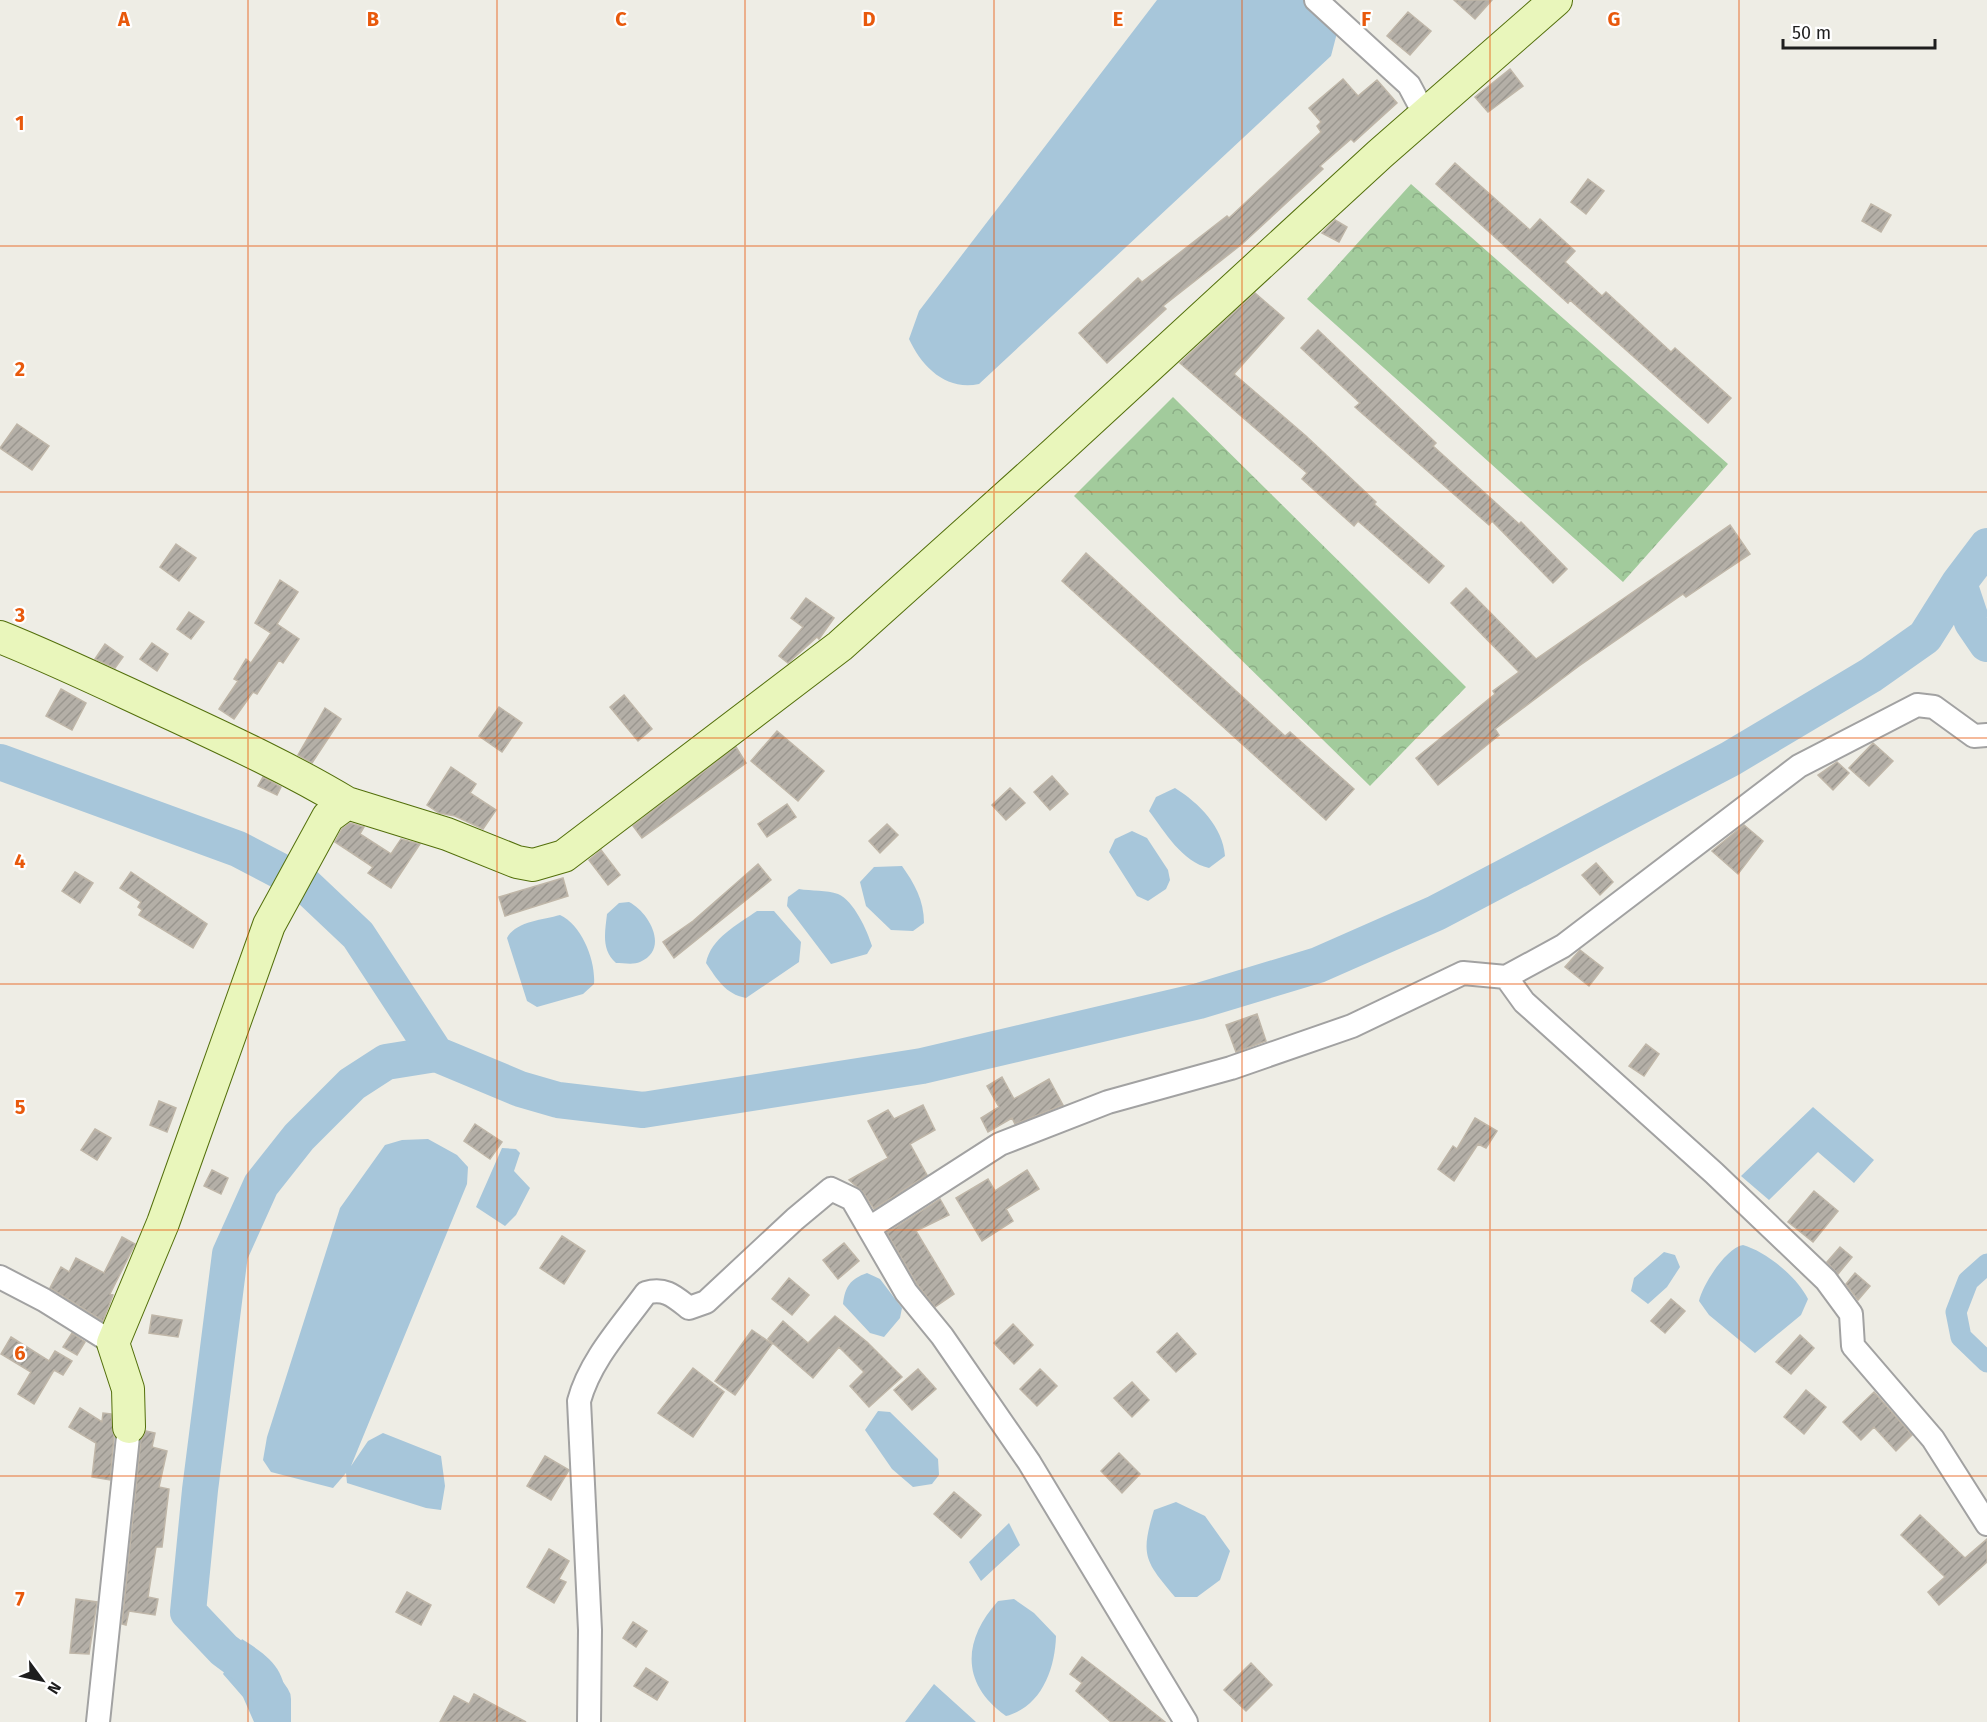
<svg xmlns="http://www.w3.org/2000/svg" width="1987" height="1722" font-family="'Fira Sans',sans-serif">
  <defs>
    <pattern id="forest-crowns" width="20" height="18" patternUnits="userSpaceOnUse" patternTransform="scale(1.5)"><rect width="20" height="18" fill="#a2cb9c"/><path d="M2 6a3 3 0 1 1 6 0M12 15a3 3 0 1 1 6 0" fill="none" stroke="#8bae86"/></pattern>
    <pattern id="building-hatch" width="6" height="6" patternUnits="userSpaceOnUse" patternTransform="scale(1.5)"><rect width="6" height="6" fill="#b4afa7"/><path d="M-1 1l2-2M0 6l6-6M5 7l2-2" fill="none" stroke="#9a968f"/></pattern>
  </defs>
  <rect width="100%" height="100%" fill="#eeede5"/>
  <path fill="url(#forest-crowns)" d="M1411,184l317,280 -105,118 -316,-283z
    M1173,397l293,290 -96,99 -296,-290z"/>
  <path fill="#a7c6da" d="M1157,0h147l25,22 8,11 -6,23 -352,328c-33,7 -57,-17 -70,-45l10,-28z
    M1175,788c24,15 48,39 50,68l-16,12c-27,-6 -44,-36 -60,-57l7,-14z
    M1132,831l15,7 21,32 2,10 -4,9 -18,12 -11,-5 -28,-44 6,-13z
    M902,866c12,17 22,34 22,57l-11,8 -22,-1 -25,-24 -6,-24 14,-15z
    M799,889c12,2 28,1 39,5 16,7 29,36 34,52l-5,8 -36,10 -44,-58 1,-9z
    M629,902c20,10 41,47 11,60 -6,3 -17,1 -24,1 -15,-13 -11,-31 -9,-49l12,-11z
    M757,911h17l27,31 -2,20 -53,36c-21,-4 -29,-19 -40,-35 5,-25 31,-38 51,-52z
    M560,915c22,10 36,46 34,69l-11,10 -46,13 -10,-6 -20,-63c9,-17 36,-18 53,-23z
    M1813,1107l61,53 -20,23 -36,-31 -49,48 -28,-24z
    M428,1139l29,16 11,12 -1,17 -116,282 17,-25 15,-8 58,23 4,30 -4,24 -15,-2 -79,-25 -1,-10 -13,15 -62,-16 -8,-12 4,-23 73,-229 45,-63 17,-5z
    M502,1148l14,1 4,4 -6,18 16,17 -14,27 -11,11 -29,-19z
    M1743,1245c24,7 54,32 65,54l-7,16 -46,38 -46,-38 -10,-14c4,-17 27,-53 44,-56z
    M1664,1252l11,3 5,12 -13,20 -19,17 -17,-13 3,-13z
    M867,1273l13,6 22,29 -2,10 -16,19 -14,-4 -27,-29c2,-17 7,-25 24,-31z
    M878,1411l12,1 48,47 1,16 -7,9 -19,3 -21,-18 -27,-39z
    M1176,1502l29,14 25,35 -10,29 -23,17h-22c-30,-36 -35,-41 -21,-87z
    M1009,1523l11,22 -39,36 -12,-19z
    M1014,1599l20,14 22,23c-1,34 -15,71 -50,80 -46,-33 -43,-76 -8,-115z
    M242,1639c38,24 46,36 44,83h-32l-11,-25 -20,-23z
    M934,1684l42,38h-71z"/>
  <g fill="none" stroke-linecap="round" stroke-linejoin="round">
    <path stroke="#a7c6da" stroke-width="21" d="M1987,1264l-19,17 -12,31 5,25 26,25"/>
    <path stroke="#a7c6da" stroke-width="36" d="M1959,583l13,39 15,22
      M0,762l238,87 65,34 55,52 78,119 84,35 38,11 85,10 279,-44 277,-65 119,-36 118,-52 204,-107 90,-47 141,-84 54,-38 34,-54 28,-37
      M273,1722v-23l-18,-26 -31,-23 -36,-38 12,-122 30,-236 31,-69 38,-48 53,-53 34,-22 50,-8"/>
  </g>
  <path fill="url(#building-hatch)" stroke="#bfb6a8" stroke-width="1.5" d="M1454,0h38l-17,19z
    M1408,12l23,19 -21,24 -23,-19z
    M1510,69l13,17 -35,26 -13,-15z
    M1343,79l15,17 19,-16 20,23 -43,39 -3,-3 -31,27 3,3 -81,75 -79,62 3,3 -59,54 -28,-30 59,-55 4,4 85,-66 2,2 92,-86 -4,-6 4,-4 -12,-14z
    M1455,163l75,67 10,-11 35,32 -10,11 37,34 4,-4 65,60 4,-4 56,50 -23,25 -138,-123 -2,3 -132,-119z
    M1588,179l16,12 -18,23 -15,-12z
    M1871,204l20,11 -10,17 -19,-11z
    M1335,220l12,7 -8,15 -17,-9z
    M1255,293l29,25 -50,56 72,62 70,66 -2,2 70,62 -15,17 -71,-62 -4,5 -52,-47 5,-6 -127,-110z
    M1318,330l118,113 -3,3 86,78 2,-2 46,47 -14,14 -61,-62 -3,4 -134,-118 5,-4 -59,-55z
    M17,424l32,22 -17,24 -32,-22z
    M1730,525l20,29 -64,43 -3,-3 -104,72 -84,63 4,6 -61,50 -22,-27 79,-64 -2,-3 26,-19 -68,-69 15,-15 70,71z
    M176,544l20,14 -17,23 -19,-14z
    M1086,553l199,183 5,-4 64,57 -28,31 -264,-239z
    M280,580l18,12 -21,32 22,15 -16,24 -4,-3 -22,34 -4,-2 -19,27 -15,-10 19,-28 -4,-2 12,-20 5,4 20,-30 -16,-10z
    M806,598l28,20 -15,21 -2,-2 -29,26 -9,-7 24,-29 -12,-9z
    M189,612l15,10 -13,17 -14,-10z
    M152,643l16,11 -11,17 -17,-12z
    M105,644l18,13 -8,11 -20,-9z
    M61,689l25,14 -14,27 -26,-14z
    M624,695l28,34 -14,12 -28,-34z
    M499,707l23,16 -20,29 -23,-16z
    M325,708l16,11 -29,44 -14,-8z
    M777,731l47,40 -26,30 -47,-40z
    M1873,743l20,18 -24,25 -20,-18z
    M736,747l10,16 -104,75 -9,-12z
    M1837,762l12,11 -16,17 -15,-15z
    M451,767l25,17 -6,9 26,17 -13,19 -28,-13 -16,-3 -12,-8z
    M1052,776l16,18 -18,16 -16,-18z
    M263,777l18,10 -4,8 -19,-9z
    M1010,788l15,15 -19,17 -14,-15z
    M787,804l9,13 -29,20 -9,-13z
    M350,823l14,4 -4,7 31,20 10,-15 19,5 -29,44 -23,-15 5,-6 -38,-25 7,-13z
    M887,824l11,11 -18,18 -11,-12z
    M1744,825l19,16 -25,33 -26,-23z
    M601,850l19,25 -12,10 -19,-25z
    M1596,863l17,19 -13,13 -18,-20z
    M758,864l13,16 -97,78 -11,-16 30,-21z
    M75,872l18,11 -13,20 -18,-12z
    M131,872l76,52 -14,24 -54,-33 3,-5 -4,-3 3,-5 -21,-14z
    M563,878l5,18 -63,20 -6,-19z
    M1580,950l23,18 -14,18 -24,-19z
    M1257,1014l9,27 -30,11 -10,-27z
    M1646,1044l13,10 -15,22 -15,-10z
    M1002,1077l12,22 35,-20 14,26 -48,19 -3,-6 -24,14 -7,-14 18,-11 -12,-21z
    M159,1101l17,7 -9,24 -17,-7z
    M923,1105l12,25 -25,14 17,31 -53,34 -11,-17 -14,-12 39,-22 -20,-37 20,-11 6,9z
    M1475,1118l22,13 -11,17 -8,-4 -24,37 -16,-12 15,-23 4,3z
    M475,1124l27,18 -12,17 -26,-18z
    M95,1129l16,9 -14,22 -16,-10z
    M212,1170l16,8 -7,16 -17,-8z
    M1027,1170l12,19 -33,20 7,12 -31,20 -26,-43 32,-19 7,12z
    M1814,1191l24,20 -25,31 -25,-20z
    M940,1199l9,16 -33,16 38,63 -19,13 -18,-23 -30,-51z
    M562,1236l23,15 -21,33 -24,-16z
    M122,1237l13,7 -25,50 3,1 -10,26 -53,-33 11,-21 8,5 7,-14 28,15z
    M844,1243l15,18 -21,18 -15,-19z
    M1840,1247l12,10 -14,17 -11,-12z
    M1855,1273l15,13 -12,14 -12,-16z
    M789,1278l20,17 -17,20 -20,-16z
    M1671,1299l14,12 -20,22 -14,-12z
    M152,1315l30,5 -4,17 -29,-4z
    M835,1316l32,26 35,35 -33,30 -19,-21 14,-14 -25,-25 -26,31 -45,-39 15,-18 25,22z
    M1013,1324l20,21 -19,19 -20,-21z
    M752,1330l20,14 -37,51 -20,-14z
    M72,1333l13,9 -8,13 -14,-8z
    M1177,1333l19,21 -20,18 -19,-20z
    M1800,1335l14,13 -23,26 -15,-12z
    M11,1337l38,24 6,-10 17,10 -9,14 -9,-5 -20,34 -16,-10 13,-22 -30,-18z
    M693,1368l31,24 -31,45 -35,-24z
    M918,1369l18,20 -24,21 -18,-20z
    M1040,1369l17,17 -20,20 -17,-17z
    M1132,1382l17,18 -17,17 -18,-19z
    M1806,1390l20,17 -22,27 -20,-17z
    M1874,1392l38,43 -16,16 -22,-24 -13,13 -18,-18z
    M80,1408l22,14 1,-9 8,1 3,23 -4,43 -18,-3 4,-34 -27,-16z
    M146,1431l9,2 -3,14 15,4 -8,36 10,2 -7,58h-6l-8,50 10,2 -3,16 -26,-4 -3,14 -4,-1 19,-185z
    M1119,1453l21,21 -18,19 -21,-22z
    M545,1456l24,14 -18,30 -24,-14z
    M954,1492l27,23 -20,23 -27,-24z
    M1920,1515l45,43 22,-19v23l-48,43 -11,-13 17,-15 -44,-42z
    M549,1549l20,12 -10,18 7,3 -12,21 -27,-16z
    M407,1592l24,13 -10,20 -25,-13z
    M76,1599l21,3 -8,52 -19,-1z
    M633,1622l14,9 -11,16 -13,-9z
    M1082,1657l48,37 35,28h-54l-35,-31 6,-8 -12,-9z
    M1251,1663l21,22 -26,26 -22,-21z
    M646,1668l22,14 -11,18 -23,-14z
    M474,1694l22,12 30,16h-86l14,-26 15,8z"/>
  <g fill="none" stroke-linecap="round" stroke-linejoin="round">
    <defs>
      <path id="street" d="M1316,0l93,85 16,30
        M1506,977l18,25 190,171 112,107 25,34 2,32 80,93 54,85
        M871,1227l129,-83 108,-42 123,-34 121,-42 111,-53 43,4 57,-31 236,-180 118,-61 17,2 40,29 13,-1
        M0,1277l44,23 69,43
        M98,1722l31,-295
        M589,1722l1,-92 -11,-229c11,-41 43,-75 67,-108 19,-6 29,4 43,15l17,-6 89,-83 36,-30 21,10 54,93 36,44 87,126 157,260"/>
      <path id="secondary" d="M0,637c60,24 117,52 176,79 58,27 116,54 171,87
        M129,1427l-1,-38 -15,-46 50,-120 106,-298 59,-108 19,-14 100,31 70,28 16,3 31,-9 276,-210 215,-193 325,-299 176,-154"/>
    </defs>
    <use href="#street" stroke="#a2a2a2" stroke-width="26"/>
    <use href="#secondary" stroke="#536f0b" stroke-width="34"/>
    <use href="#street" stroke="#fff" stroke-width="22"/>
    <use href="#secondary" stroke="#e9f6bb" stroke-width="32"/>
  </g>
  <path fill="none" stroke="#e8590c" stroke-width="1.5" stroke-opacity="0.55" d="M248,0v1722M497,0v1722M745,0v1722M994,0v1722M1242,0v1722M1490,0v1722M1739,0v1722M0,246h1987M0,492h1987M0,738h1987M0,984h1987M0,1230h1987M0,1476h1987"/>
  <g font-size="20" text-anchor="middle" font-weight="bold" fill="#e8590c" stroke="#fff" stroke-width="4.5" stroke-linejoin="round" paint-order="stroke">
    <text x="124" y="26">A</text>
    <text x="373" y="26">B</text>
    <text x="621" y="26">C</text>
    <text x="869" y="26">D</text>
    <text x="1118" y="26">E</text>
    <text x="1366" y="26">F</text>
    <text x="1614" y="26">G</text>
    <text x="20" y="130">1</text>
    <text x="20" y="376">2</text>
    <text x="20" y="622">3</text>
    <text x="20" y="868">4</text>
    <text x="20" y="1114">5</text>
    <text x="20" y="1360">6</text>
    <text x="20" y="1606">7</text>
  </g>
  <g transform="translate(42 1680) rotate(123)" stroke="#ffffff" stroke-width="4.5" paint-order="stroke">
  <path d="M0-4.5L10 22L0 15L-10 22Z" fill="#1e1e1e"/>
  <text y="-9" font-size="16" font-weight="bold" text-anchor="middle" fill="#1e1e1e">N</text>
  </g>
  <path d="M1783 39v9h152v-9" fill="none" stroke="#1e1e1e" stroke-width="3"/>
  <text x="1792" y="39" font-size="18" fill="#1e1e1e" stroke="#ffffff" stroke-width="4.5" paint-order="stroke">50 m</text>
</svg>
